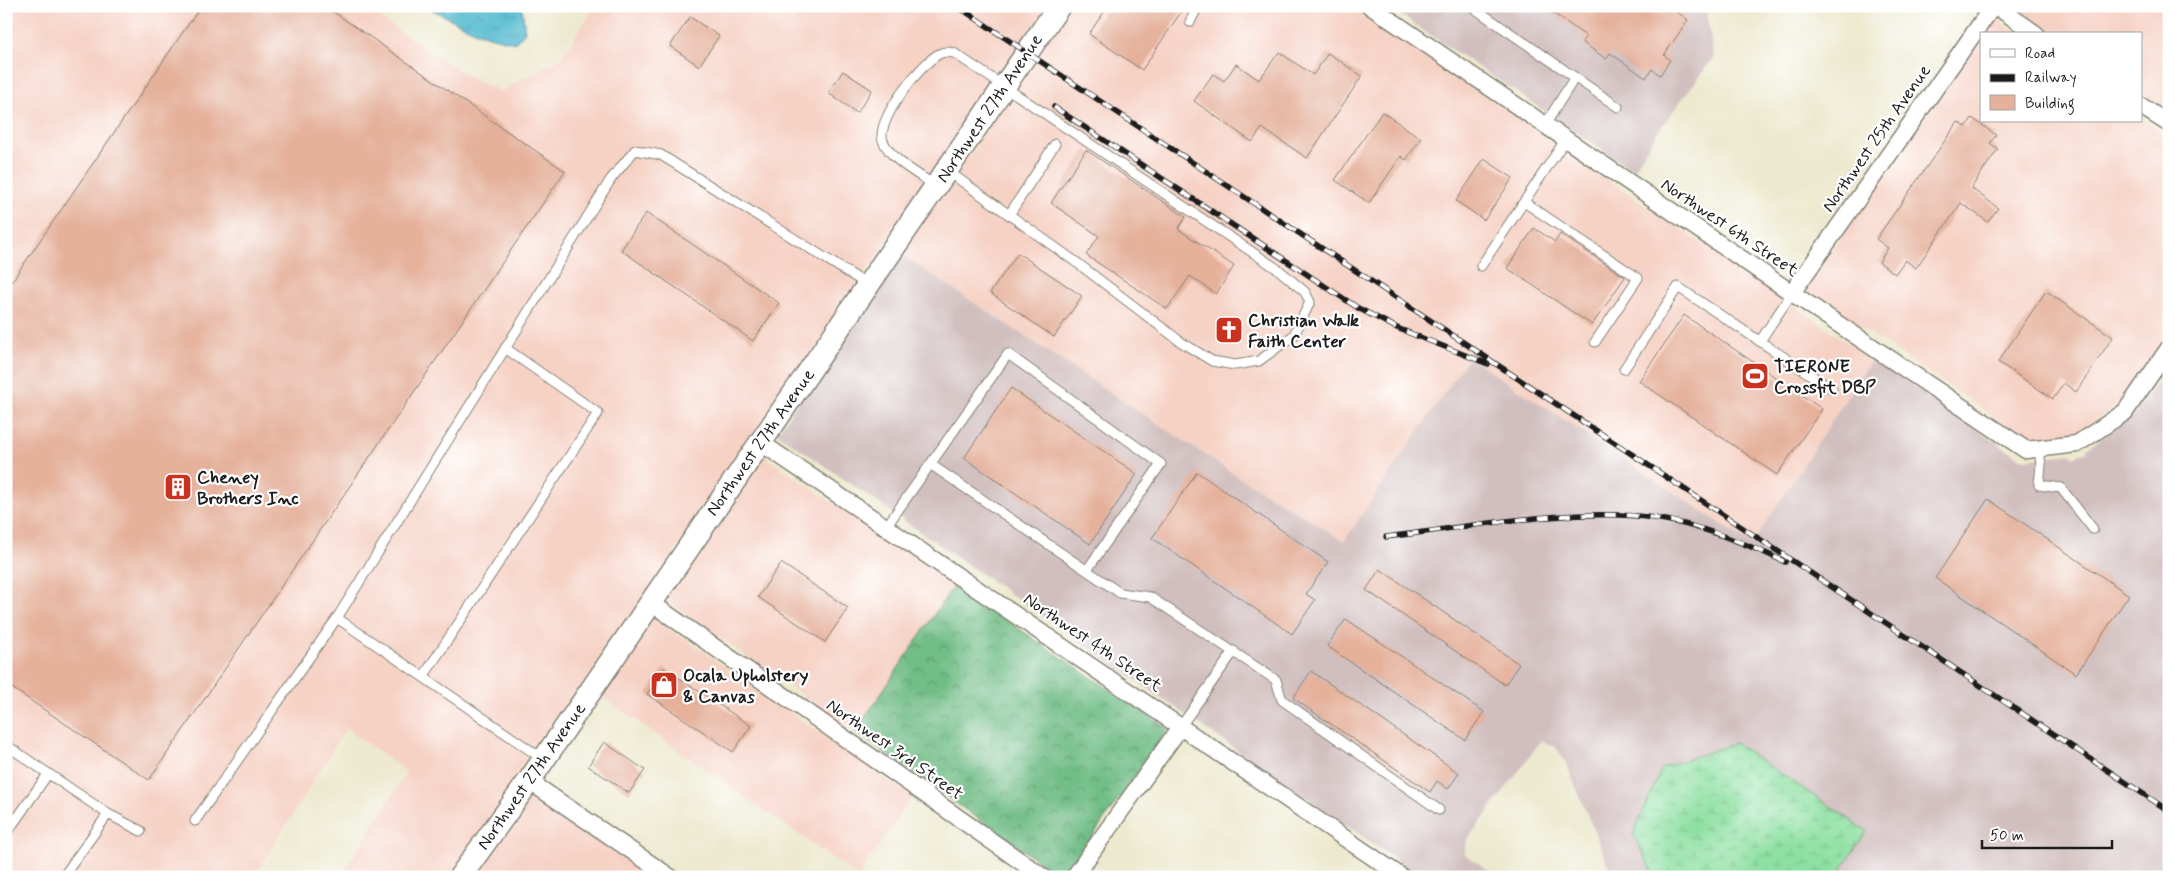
<svg xmlns="http://www.w3.org/2000/svg" width="2175" height="883" font-family="Mynerve,sans-serif">
  <defs>
    <pattern id="forest-crowns" width="20" height="18" patternUnits="userSpaceOnUse" patternTransform="scale(1.25)"><rect width="20" height="18" fill="#72be87"/><path d="M2 6a3 3 0 1 1 6 0M12 15a3 3 0 1 1 6 0" fill="none" stroke="#5d9a6e"/></pattern>
    <pattern id="wetland-marsh" width="20" height="14" patternUnits="userSpaceOnUse" patternTransform="scale(1.25)"><rect width="20" height="14" fill="#8de0a1"/><path d="M1 5h8M5 5V1M11 12h8M15 12V8" fill="none" stroke="#79c08a"/></pattern>
    <pattern id="water-ripples" width="26" height="14" patternUnits="userSpaceOnUse" patternTransform="scale(1.25)"><rect width="26" height="14" fill="#51b9cf"/><path d="M2 4q2-2 4 0t4 0M15 11q2-2 4 0t4 0" fill="none" stroke="#469eb1"/></pattern>
  </defs>
  <rect width="100%" height="100%" fill="#fff"/>
  <filter id="ink" filterUnits="userSpaceOnUse"><feTurbulence type="fractalNoise" baseFrequency=".02" numOctaves="2"/><feDisplacementMap in="SourceGraphic" scale="10" xChannelSelector="R" yChannelSelector="G"/><feConvolveMatrix kernelMatrix="1 2 1 2 8 2 1 2 1" color-interpolation-filters="sRGB"/></filter>
  <filter id="wash" filterUnits="userSpaceOnUse"><feTurbulence type="fractalNoise" baseFrequency=".0096" numOctaves="4" result="noise"/><feDisplacementMap in="SourceGraphic" scale="20" xChannelSelector="R" yChannelSelector="G"/><feGaussianBlur stdDeviation="1.12" result="paint"/><feColorMatrix in="noise" values="0 0 0 0 0 0 0 0 0 0 0 0 0 0 0 0 0 1.4 0 .05"/><feComposite in="paint" operator="in"/></filter>
  <g filter="url(#wash)">
    <rect width="100%" height="100%" fill="#ede9cf"/>
    <path fill="#f6d2c5" d="M6,6h356l113,75 26,10 60,-33 34,-52h453l-526,769 -73,102h-109l67,-105 -61,-44 -92,149h-248z
      M1070,6h282l520,353 -120,185 -283,-187 -125,184 -110,-67 -334,-220z
      M2014,6h155v106l-28,-19v-59h-87z
      M1996,18l22,16h-33z
      M1981,39v82h160v-3l28,19v195l-50,73 -44,29 -46,6 -224,-150z
      M762,455l192,130 -99,147 -192,-134z
      M651,615l261,182 -54,79 -260,-182z
      M530,794l122,83h-181z"/>
    <path fill="#d1bfbf" d="M1387,6h318l9,51 -56,74 -25,39z
      M900,254l334,220 110,67 125,-184 283,187 120,-185 148,99 6,1 46,-5 2,3 6,-4 7,-1v-4l45,-31 37,-53v513h-333l31,-46 -234,3 22,43h-42l-47,-114 -11,-17 -14,-5 -73,98 -4,15 35,23h-78l-644,-444z"/>
    <path fill="url(#forest-crowns)" stroke="#476d52" d="M954,585l214,144 -104,148h-3l-206,-145z"/>
    <path fill="url(#wetland-marsh)" stroke="#547e5e" d="M1735,743l132,88 -31,46h-181l-22,-43 29,-66z"/>
    <path fill="url(#water-ripples)" stroke="#366a76" d="M425,6h97l3,26 -10,11 -37,-10z"/>
    <g id="blocks">
      <path fill="#e5b19b" d="M201,6h124l240,165 -416,609 -143,-96v-394z
        M1108,6h77l-43,64 -53,-36z
        M1543,6h126l19,14 -24,35 6,5 -10,15 -8,-6 -6,9 -36,-25 -4,6 -24,-17 4,-6z
        M690,17l29,19 -20,30 -29,-20z
        M1279,52l34,23 15,-22 34,23 -55,82 -45,-30 -10,14 -58,-41 19,-27 11,7 12,-17 23,16z
        M843,71l29,19 -15,23 -29,-20z
        M1382,112l39,26 -15,22 -5,-4 -32,47 -34,-23z
        M1972,118l24,17 -6,8 8,6 -27,39 27,20 -10,14 -27,-19 -45,65 -11,-8 -10,14 -16,-12 9,-14 -12,-9 82,-117 8,5z
        M1086,150l100,67 -8,12 56,37 -18,28 -26,-18 -23,33 -81,-54 13,-19 -48,-33z
        M1484,159l29,19 -29,42 -28,-19z
        M646,213l133,90 -26,38 -132,-91z
        M1534,228l21,14 5,-8 65,43 -33,48 -85,-57z
        M1018,253l64,43 -28,41 -64,-44z
        M2046,291l67,46 -37,55 -12,-9 -11,16 -55,-37z
        M1684,315l138,94 -45,66 -138,-94z
        M1011,388l126,86 -47,70 -126,-86z
        M1197,472l131,90 -22,32 9,6 -23,34 -140,-96z
        M1988,499l141,96 -53,79 -141,-96z
        M781,563l67,45 -23,34 -67,-45z
        M1380,569l139,95 -14,21 -139,-95z
        M1346,619l138,93 -19,28 -138,-94z
        M664,668l87,58 -18,26 -86,-58z
        M1311,671l148,102 -11,16 -11,-8 -7,11 -137,-94z
        M604,742l41,28 -16,23 -41,-27z"/>
    </g>
  </g>
  <g filter="url(#ink)">
    <use href="#blocks" fill-opacity="0" stroke="#848276" stroke-width="1"/>
    <g fill="none" stroke-linecap="round" stroke-linejoin="round">
      <defs>
        <path id="service" d="M1471,6l147,101
          M1190,22l8,-16
          M1545,125l30,-48
          M936,186c-18,-12 -44,-25 -53,-45 -8,-20 38,-78 56,-87 5,-3 10,-2 15,-1l325,217 26,22 5,10 -16,33 -35,26 -24,4 -23,-4 -31,-19 -101,-77 -134,-95
          M1524,202l114,76 -43,64
          M1009,215l46,-71
          M1481,266l85,-127
          M1760,341l32,-48
          M1624,369l54,-82 154,102
          M2039,448l2,17 -2,20 22,3 32,41
          M930,464l190,129 30,4 126,83 6,20 157,110
          M886,527l122,-173 153,110 -74,106
          M337,618l274,-439 24,-29 26,5 207,130
          M423,677l175,-264 -93,-65
          M1181,726l53,-75
          M6,745l102,69 33,17
          M195,821l142,-203 206,141
          M6,834l42,-60
          M63,877l45,-63"/>
        <path id="minor" d="M1370,6l422,287 234,157 51,-6 48,-32 44,-64
          M1996,6l40,28
          M2141,106l28,18
          M1792,293l201,-287
          M760,442l642,435
          M650,602l393,275
          M529,781l141,96
          M1074,877l107,-151"/>
        <path id="secondary" d="M460,877l69,-96 530,-775"/>
      </defs>
      <use href="#service" stroke="#848276" stroke-width="11"/>
      <use href="#minor" stroke="#848276" stroke-width="19"/>
      <use href="#secondary" stroke="#848276" stroke-width="25"/>
      <use href="#service" stroke="#fff" stroke-width="9"/>
      <use href="#minor" stroke="#fff" stroke-width="16"/>
      <use href="#secondary" stroke="#fff" stroke-width="22"/>
      <defs>
        <path id="rail" d="M957,6l1212,805
          M1054,107l304,201 39,20 91,36
          M1386,537c81,-10 169,-27 251,-21 51,4 102,24 148,46"/>
      </defs>
      <use href="#rail" stroke="#1c1c1c" stroke-width="5.5"/>
      <use href="#rail" stroke="#fff" stroke-width="4" stroke-dasharray="11" stroke-linecap="butt"/>
    </g>
  </g>
  <defs>
    <symbol id="church-square" viewBox="-11 -11 22 22"><rect x="-9" y="-9" width="18" height="18" rx="4" fill="#c8321e" stroke="#fff"/><path d="M-1.2-6h2.4v3.5h3.3v2.4h-3.3V6h-2.4V-.1h-3.3v-2.4h3.3Z" fill="#fff"/></symbol>
    <symbol id="stadium-square" viewBox="-11 -11 22 22"><rect x="-9" y="-9" width="18" height="18" rx="4" fill="#c8321e" stroke="#fff"/><path d="M0-5a6.5 5 0 1 0 0 10a6.5 5 0 1 0 0-10ZM-3.5-1.8h7v3.6h-7Z" fill="#fff"/></symbol>
    <symbol id="building-square" viewBox="-11 -11 22 22"><rect x="-9" y="-9" width="18" height="18" rx="4" fill="#c8321e" stroke="#fff"/><path d="M-4-6H4V6H1V3H-1V6H-4ZM-2.5-4.3h1.7v1.8h-1.7ZM.8-4.3h1.7v1.8H.8ZM-2.5-1h1.7V.8h-1.7ZM.8-1h1.7V.8H.8Z" fill="#fff"/></symbol>
    <symbol id="shop-square" viewBox="-11 -11 22 22"><rect x="-9" y="-9" width="18" height="18" rx="4" fill="#c8321e" stroke="#fff"/><path d="M-5-2.5h2.3a2.7 3.5 0 0 1 5.4 0H5L5.5 6h-11ZM-1.5-2.5h3a1.5 2.3 0 0 0-3 0Z" fill="#fff"/></symbol>
  </defs>
  <g fill-rule="evenodd">
    <use href="#church-square" x="1213" y="314" width="32" height="32"/>
    <use href="#stadium-square" x="1739" y="360" width="32" height="32"/>
    <use href="#building-square" x="162" y="471" width="32" height="32"/>
    <use href="#shop-square" x="648" y="669" width="32" height="32"/>
  </g>
  <g text-anchor="middle" stroke-width="4.5" stroke-linejoin="round" paint-order="stroke">
    <g font-size="18" fill="#1c1c1c" stroke="#fff">
      <text transform="translate(989 108) rotate(-56)" y="6">Northwest 27th Avenue</text>
      <text transform="translate(1876 138) rotate(-55)" y="6">Northwest 25th Avenue</text>
      <text transform="translate(1730 227) rotate(34)" y="6">Northwest 6th Street</text>
      <text transform="translate(760 442) rotate(-55)" y="6">Northwest 27th Avenue</text>
      <text transform="translate(1093 642) rotate(34)" y="6">Northwest 4th Street</text>
      <text transform="translate(895 749) rotate(35)" y="6">Northwest 3rd Street</text>
      <text transform="translate(531 776) rotate(-55)" y="6">Northwest 27th Avenue</text>
    </g>
    <g font-size="18" font-weight="bold" fill="#1c1c1c" stroke="#fff" text-anchor="start">
      <text x="1248" y="326">Christian Walk<tspan x="1248" dy="21">Faith Center</tspan></text>
      <text x="1774" y="372">TIERONE<tspan x="1774" dy="21">Crossfit DBP</tspan></text>
      <text x="197" y="483">Cheney<tspan x="197" dy="21">Brothers Inc</tspan></text>
      <text x="683" y="681">Ocala Upholstery<tspan x="683" dy="21">&amp; Canvas</tspan></text>
    </g>
  </g>
  <rect width="2175" height="883" fill="none" stroke="#fff" stroke-width="25"/>
  <rect x="1980" y="32" width="162" height="90" fill="#ffffff" stroke="#a4a4a4"/>
  <rect x="1990" y="49" width="25" height="8" fill="#ffffff" stroke="#a4a4a4"/>
  <text x="2025" y="58" font-size="15" fill="#1c1c1c">Road</text>
  <rect x="1990" y="74" width="25" height="8" fill="#1c1c1c" stroke="#a4a4a4"/>
  <text x="2025" y="82" font-size="15" fill="#1c1c1c">Railway</text>
  <rect x="1990" y="95" width="25" height="15" fill="#e5b19b" stroke="#a4a4a4"/>
  <text x="2025" y="108" font-size="15" fill="#1c1c1c">Building</text>
  <path d="M1982 840v8h130v-8" fill="none" stroke="#1c1c1c" stroke-width="2.5"/>
  <text x="1990" y="840" font-size="15" fill="#1c1c1c" stroke="#ffffff" stroke-width="4" paint-order="stroke">50 m</text>
</svg>
